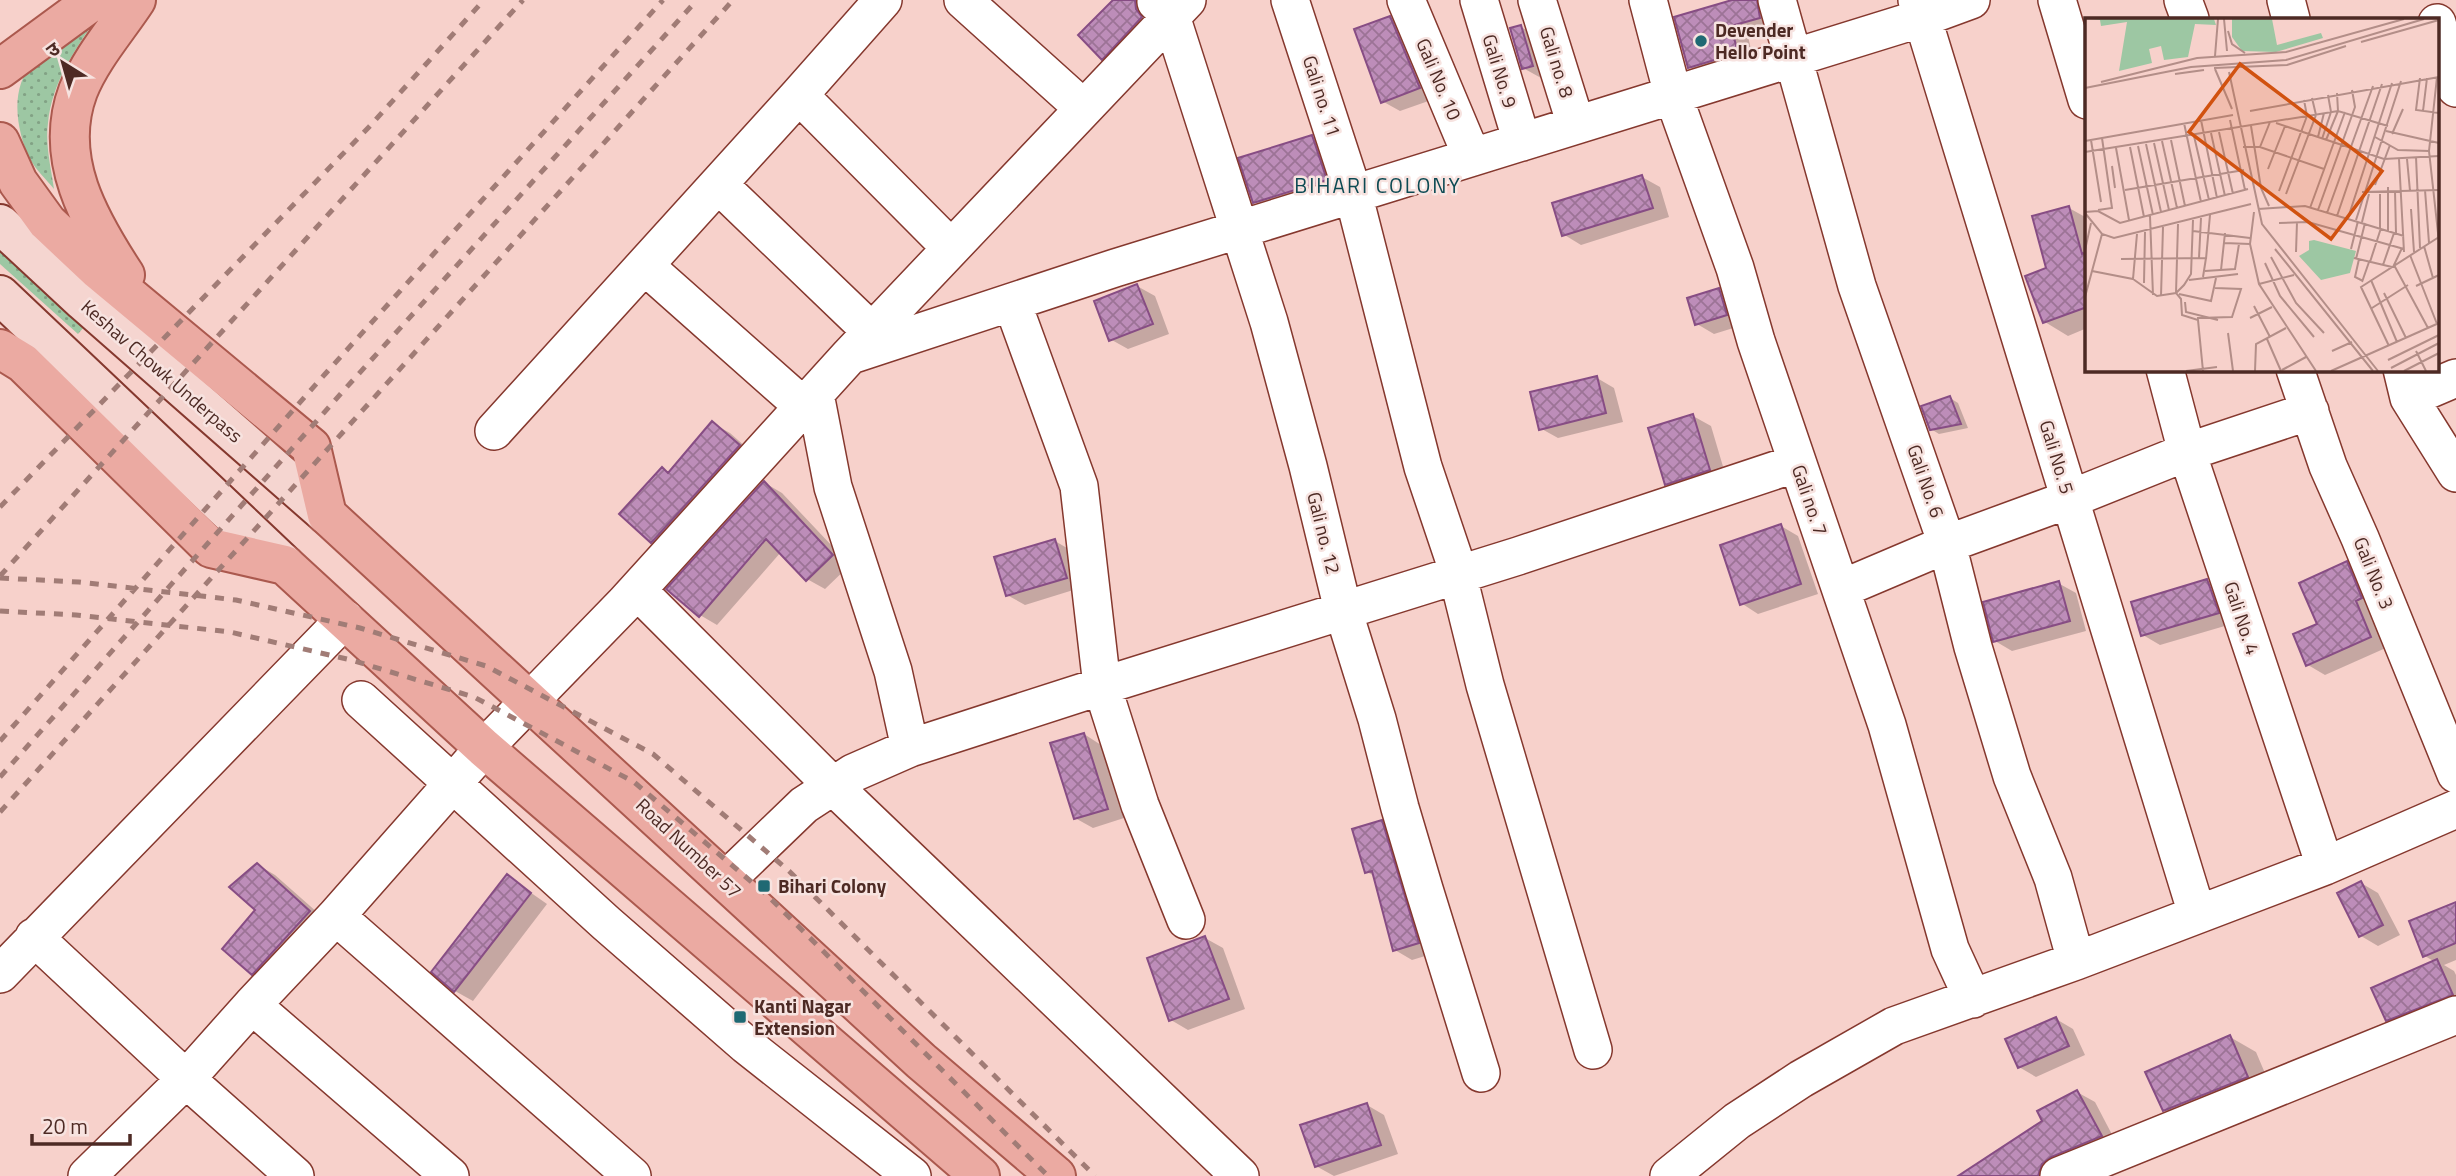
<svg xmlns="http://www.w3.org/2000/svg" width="2456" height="1176" font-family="'Titillium Web','Noto Sans Devanagari',sans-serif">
  <defs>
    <pattern id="garden-dots" width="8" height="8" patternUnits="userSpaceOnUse" patternTransform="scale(1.75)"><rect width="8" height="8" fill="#9dc7a3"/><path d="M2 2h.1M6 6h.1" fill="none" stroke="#82a285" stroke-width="1.8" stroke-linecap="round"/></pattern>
    <pattern id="building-cross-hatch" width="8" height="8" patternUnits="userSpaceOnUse" patternTransform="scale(1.75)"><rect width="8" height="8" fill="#bd8db9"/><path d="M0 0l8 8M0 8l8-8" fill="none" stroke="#9c7396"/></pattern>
  </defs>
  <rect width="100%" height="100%" fill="#f7d1cb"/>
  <path fill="url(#garden-dots)" d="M96,19c-22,32 -44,64 -48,104 -3,21 3,45 6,66 -8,-10 -18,-19 -24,-30 -14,-28 -21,-73 4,-96 18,-17 42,-30 62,-44z
    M0,251l84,76 -6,7 -78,-70z"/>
  <path fill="#0003" d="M1116,0h23l14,12 -33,56 -17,-10z
    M1738,0h21l10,6 6,22 -27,8 6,27 -47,14 -18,-10z
    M1390,18l17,10 30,70 -37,13 -18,-10z
    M1521,27l18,10 10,38 -8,3 -18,-10z
    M1312,137l26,15 14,43 -71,22 -27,-15z
    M1642,177l18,10 9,30 -88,28 -18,-11z
    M2069,208l18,10v110l-19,8 -23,-14 3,-53z
    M1137,286l18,10 14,38 -41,15 -18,-10z
    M1719,290l17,10 7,25 -29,9 -17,-10z
    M1597,378l17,10 9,34 -65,16 -18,-10z
    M1950,398l8,5 10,25 -29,6 -8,-5z
    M1693,416l18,10 16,54 -43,14 -18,-10z
    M712,423l18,10 26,23 -87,96 -17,-10 10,-73 7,5z
    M765,483l17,10 68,72 -25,24 -18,-10 -26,-27 -64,73 -17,-10z
    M1781,526l17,10 20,58 -60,20 -17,-11z
    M1055,541l17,10 11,36 -58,18 -18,-10z
    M2347,563l17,10 24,74 -63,28 -17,-10 12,-41z
    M2207,581l17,10 11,32 -75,22 -17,-10z
    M2058,583l18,10 10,38 -74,20 -17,-10z
    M1084,734l17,11 23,73 -31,10 -18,-10z
    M1381,822l18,10 36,121 -23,7 -17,-10 -19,-73 -9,-5z
    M258,865l17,10 52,46 -57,62 -17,-10 5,-63z
    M507,876l40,28 -74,97 -18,-10 -21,-20z
    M2361,883l17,10 22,42 -22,11 -17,-10z
    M2456,908v52l-12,5 10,6 2,4v35l-51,20 -18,-11 48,-57 -10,-6z
    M1205,938l18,10 22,61 -57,21 -17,-10z
    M2056,1019l17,10 12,26 -49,22 -17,-10z
    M2230,1037l26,15 17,40 -83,33 -26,-15z
    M2077,1092l18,10 23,44 -60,30h-94l80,-55z
    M1367,1105l17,10 14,39 -64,22 -18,-10z"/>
  <path fill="url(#building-cross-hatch)" stroke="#874d84" stroke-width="2" d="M1113,0h22l1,9 6,8 -40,43 -24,-25z
    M1732,0h25l3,18 -29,8 7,27 -50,15 -14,-51z
    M1390,16l30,72 -39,15 -27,-74z
    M1521,25l12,41 -11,3 -12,-41z
    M1312,135l15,45 -74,23 -15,-45z
    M1642,175l11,33 -91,28 -10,-33z
    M2069,206l13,48 5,-2v55l-44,16 -18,-47 21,-8 -14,-52z
    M1137,284l16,40 -44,17 -15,-40z
    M1719,288l8,27 -32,10 -8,-27z
    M1597,376l9,37 -67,17 -9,-38z
    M1950,396l11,28 -31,6 -9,-24z
    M1693,414l17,56 -45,15 -17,-57z
    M712,421l28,24 -89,98 -32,-29 43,-47 6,6z
    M764,481l69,74 -27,26 -40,-42 -67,78 -33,-28z
    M1781,524l20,60 -61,21 -20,-60z
    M1055,539l12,39 -61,18 -12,-39z
    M2347,561l15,37 -6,3 15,36 -65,29 -13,-32 24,-10 -18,-41z
    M2207,579l12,34 -78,23 -10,-34z
    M2059,581l11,40 -77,21 -10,-40z
    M1084,733l24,76 -34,10 -24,-76z
    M1382,820l37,123 -26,8 -21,-80 -7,2 -13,-44z
    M257,863l53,48 -58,64 -30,-26 33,-39 -26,-23z
    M507,874l24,19 -77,99 -23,-20z
    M2361,881l22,44 -24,12 -22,-44z
    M2456,902v41l-33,14 -14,-36z
    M1205,936l24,63 -60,22 -22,-63z
    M2437,959l16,36 -67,26 -15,-33z
    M2056,1017l13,29 -51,22 -13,-29z
    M2230,1035l18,42 -85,34 -18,-39z
    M2077,1090l25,46 -51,21 -9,7 -4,12h-80l84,-55 -5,-10z
    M1367,1103l14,42 -66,22 -15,-42z"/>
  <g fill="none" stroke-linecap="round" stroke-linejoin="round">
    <defs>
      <path id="minor" d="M963,0l120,108
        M1290,0l63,193 70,274 30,89 32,129 108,365
        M1406,0l66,157
        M1479,0l43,142
        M1537,0l39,125
        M1648,0l25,95 62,173 21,73 131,384 63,224 23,50
        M1777,0l80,286 90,258 26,103 39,129 41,102 23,83
        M1917,0l280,914
        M2057,0l30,100
        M2183,0l7,19
        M2286,0l5,19
        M1156,2l15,14 98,306 39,144 35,144 34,109 23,89 24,81 57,184
        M2437,23l19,65
        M799,95l152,153
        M719,185l153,147
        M645,266l158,140
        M1012,302l67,184 23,200 38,119 46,115
        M854,354l261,-86 807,-250 49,-18
        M2165,369l22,83 138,414
        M2295,369l33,97 32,72 96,236
        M2402,369l7,29 47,75
        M815,394l18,93 60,184 17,77
        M2409,398l47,-20
        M494,431l305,-336 84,-95
        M1841,589l106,-45 123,-45 117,-47 123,-41
        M637,590l196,196 407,390
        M361,700l245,223 140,122 166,131
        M725,881l79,-76 49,-32 57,-25 192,-62 416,-130 279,-93
        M336,916l296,260
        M34,937l152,142 109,97
        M0,974l345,-355
        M252,1005l198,171
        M87,1176l99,-97 66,-74 84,-89 148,-168 141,-145 225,-248 337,-355
        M1669,1176l68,-55 64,-42 93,-53 182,-65 249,-95 131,-57
        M2059,1176l397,-161"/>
      <path id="secondary" d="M0,224l83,77 244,214
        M0,295l285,270"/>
      <path id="primary" d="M0,69l94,-69
        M0,142l18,40 29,40 51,48 213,177 16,68 594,546 135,115
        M125,275c-36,-55 -72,-117 -47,-184 13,-33 39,-62 58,-91
        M0,349l23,14 188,185 74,17 199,183 496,428"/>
    </defs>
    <use href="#minor" stroke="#85382e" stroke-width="40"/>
    <use href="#secondary" stroke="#85382e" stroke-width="42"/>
    <use href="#primary" stroke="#ab594e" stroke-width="42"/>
    <use href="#minor" stroke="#fff" stroke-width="37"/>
    <use href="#secondary" stroke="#f5d5d0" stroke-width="38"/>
    <use href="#primary" stroke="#ebaaa2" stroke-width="38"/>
    <path stroke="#a17c76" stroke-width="5" stroke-dasharray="9 9" stroke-linecap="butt" d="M0,507l369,-380 115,-127
      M0,576l523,-576
      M0,578l79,4 157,18 124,28 126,38 167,88 136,117 306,305
      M0,611l76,4 154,17 121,28 123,37 160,85 133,113 281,281
      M0,741l326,-368 337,-373
      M0,777l345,-388 352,-389
      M0,812l733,-812"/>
  </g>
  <g fill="#1f6973" stroke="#f7e3e0" stroke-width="2.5">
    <circle cx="1701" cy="41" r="7"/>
    <rect x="757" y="879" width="14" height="14" rx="3.5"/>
    <rect x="733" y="1010" width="14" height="14" rx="3.5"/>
  </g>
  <g text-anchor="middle" stroke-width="5" stroke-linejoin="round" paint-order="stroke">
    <g font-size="19" font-weight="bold" fill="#4d2a24" stroke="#f7e3e0" text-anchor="start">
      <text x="1715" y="37">Devender<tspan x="1715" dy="22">Hello Point</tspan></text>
      <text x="778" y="893">Bihari Colony</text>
      <text x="754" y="1013">Kanti Nagar<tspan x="754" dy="22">Extension</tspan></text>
    </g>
    <g font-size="19" fill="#4d2a24" stroke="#f7e3e0">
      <text transform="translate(1557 62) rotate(73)" y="7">Gali no. 8</text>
      <text transform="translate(1500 71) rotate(73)" y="7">Gali No. 9</text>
      <text transform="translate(1439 79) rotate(67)" y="7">Gali No. 10</text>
      <text transform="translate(1322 96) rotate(72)" y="7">Gali no. 11</text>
      <text transform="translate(162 371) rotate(41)" y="7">Keshav Chowk Underpass</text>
      <text transform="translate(2057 457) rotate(73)" y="7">Gali No. 5</text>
      <text transform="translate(1926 481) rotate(71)" y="7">Gali No. 6</text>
      <text transform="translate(1810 500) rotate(71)" y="7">Gali no. 7</text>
      <text transform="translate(1324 533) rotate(76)" y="7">Gali no. 12</text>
      <text transform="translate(2374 573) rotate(68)" y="7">Gali No. 3</text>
      <text transform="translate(2242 618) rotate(72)" y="7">Gali No. 4</text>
      <text transform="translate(689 848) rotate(43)" y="7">Road Number 57</text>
    </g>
    <g font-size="21" letter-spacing="2" fill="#0c4a53" stroke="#f7e3e0">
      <text x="1378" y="193">BIHARI COLONY</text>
    </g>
  </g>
  <g transform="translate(2085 18)">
    <rect width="354" height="354" fill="#f7d1cb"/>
    <path d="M147,1h40l5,26 44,-12 2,5 -47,14 -34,-1 -10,-14z" fill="#9dc7a3"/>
    <path d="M5,1h124l2,6 -21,-1 -7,33 -24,3 -3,-14 -12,3 3,14 -33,8 8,-49 -26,4 -1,-6zM229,222l42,11 -6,22 -29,7 -22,-24 10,-6v-9z" fill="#9dc7a3"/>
    <path fill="none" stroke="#b38e88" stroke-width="2" d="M139,1l3,32M143,13l4,13 13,9M276,24l78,-22M130,38l3,-37M129,50l73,-3 59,-19M130,51l17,40M144,54l33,152 116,147M90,56l29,-4M335,60l-4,32 23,3M16,64l96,-24 89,-6 118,-33M0,70l106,-21 95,-7 138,-41M165,93l189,-34M338,93l4,-33M116,102l16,78M145,102l15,70M99,105l17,79M191,105l108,36 55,-3M166,108l10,62 8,18M301,113l53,12M134,114l14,62M126,115l14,63M307,116l11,-25M109,118l15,64M233,119l6,-24M290,119l23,13 31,1 10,91M237,121l9,-27 -3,-17M6,122l10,62M86,122l14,66M241,122l12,-29 -1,-18M0,123l148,-26M77,123l15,67M69,125l15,67M61,126l15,68M53,128l15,69M45,129l14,70M158,129h17l64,22M175,129l10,-25M31,130l13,72M344,133l8,-74M0,134l253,-41 50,15M331,139l4,91M314,141l5,93M322,141l3,32M27,148l3,22M183,151l17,-43M290,167l15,-40M303,169v44M40,172l119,-20M340,172l4,53M194,173l28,-75 -3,-16M310,173l1,42M277,174l77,-2M201,176l30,-79 -4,-17M225,190l35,-96M173,191l47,-3 99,30M326,191l3,43M13,192l14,-2 -10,-70M233,192l37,-103 -3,-17M0,194l13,-1 22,12 128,-34M169,194l-4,32 9,40 57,87M0,195l17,21 12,4 137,-34M242,195l46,-127M65,198l3,79M252,198l45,-132M263,200l44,-135M271,202l45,-139M277,204l7,-28M194,205l29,-1 96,27M93,206l-2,69 5,6 1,16 16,5 5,51M295,210v-34M108,213l57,7M139,225l26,1M339,228l9,32M317,230l-8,17 34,63M190,231l98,122M266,231l7,-28M0,232l6,-27M211,234l1,-30M325,237l27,69M186,239l25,46 28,30M114,240l2,-40M269,240l38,9M36,241l85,-1 -3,19M121,241l4,-44M271,241l9,-36M274,241l-4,18 8,4M285,244l11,-34M180,245l15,33 34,41M298,247l11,-32M136,252l4,-37M7,253l41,8 4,-45M120,253l30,-2 4,-25M48,261l24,17 19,-3 8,-8 7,-11 2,-54M104,262l49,-6M286,262l26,62M277,264l7,-20M59,265l1,-51M174,266l35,-9M331,268l23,-11M299,275l22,45M94,276l32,7 5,-23M76,278l2,-69M0,279l17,-63M100,284l1,10 32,8M169,288l16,31M287,290l36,-23M112,300l35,-1 9,-28 -26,-1M165,300l22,-11M143,315l5,38M182,321l14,32M304,328l-28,-59 78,-50M247,333l20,-9M331,333l10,20M303,342l51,-25M306,350l48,-25M197,352l24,-13M101,353l31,-4M170,353l1,-27 30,-16M246,353l108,-48M319,353l35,-18"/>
    <path fill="#d15210" fill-opacity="0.15" stroke="#d15210" stroke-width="3.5" d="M155,46l142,107 -51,68 -142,-107z"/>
    <rect width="354" height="354" fill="none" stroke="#4d2a24" stroke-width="3.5"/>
  </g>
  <g transform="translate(63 63) rotate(323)" stroke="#f7e3e0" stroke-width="5" paint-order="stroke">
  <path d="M0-5L12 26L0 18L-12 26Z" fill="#4d2a24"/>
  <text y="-10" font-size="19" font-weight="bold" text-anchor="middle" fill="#4d2a24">उ</text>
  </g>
  <path d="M32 1134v10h98v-10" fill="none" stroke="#4d2a24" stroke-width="3.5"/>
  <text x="42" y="1134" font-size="21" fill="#4d2a24" stroke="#f7e3e0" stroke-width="5" paint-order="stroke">20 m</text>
</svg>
